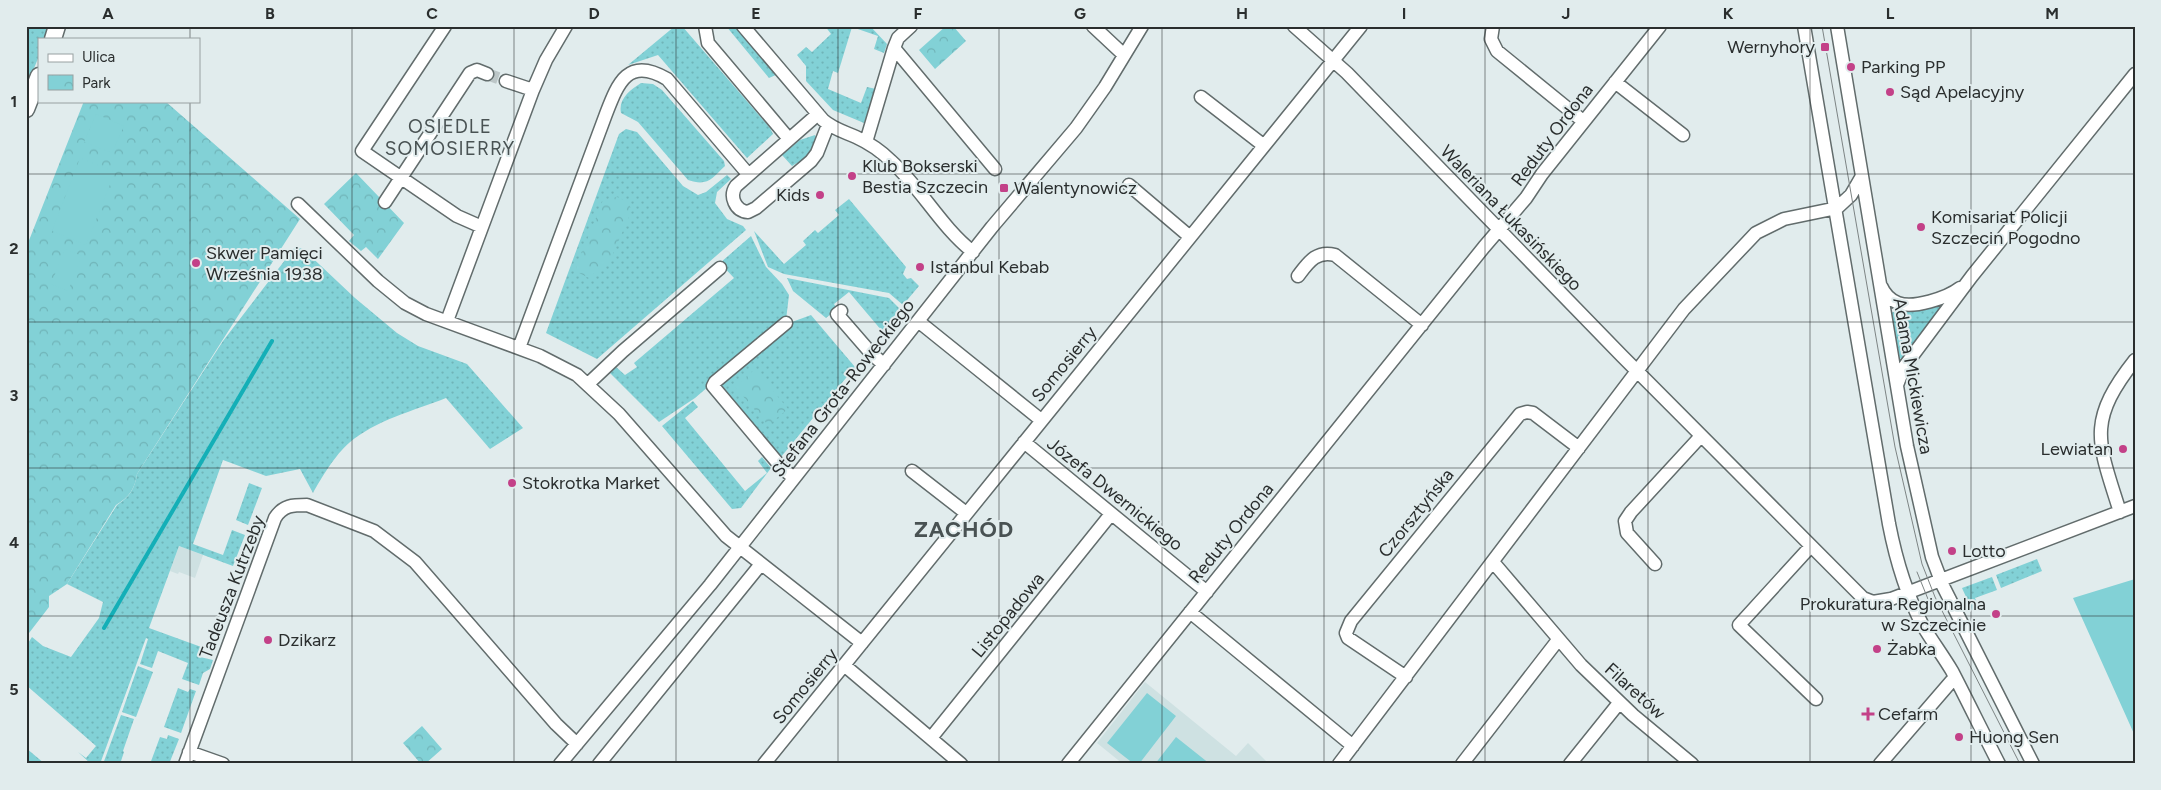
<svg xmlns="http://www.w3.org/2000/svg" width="2161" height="790" font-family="Figtree,sans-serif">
  <defs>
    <pattern id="grass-dots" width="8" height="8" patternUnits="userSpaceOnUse" patternTransform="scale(1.25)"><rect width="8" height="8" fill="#82d1d6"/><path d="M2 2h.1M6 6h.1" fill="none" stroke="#70b4b8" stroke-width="1.8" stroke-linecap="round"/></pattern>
    <pattern id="park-crowns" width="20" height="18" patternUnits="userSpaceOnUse" patternTransform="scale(1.25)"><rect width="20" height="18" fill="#82d1d6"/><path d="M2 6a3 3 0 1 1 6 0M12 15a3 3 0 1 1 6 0" fill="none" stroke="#70b4b8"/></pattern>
  </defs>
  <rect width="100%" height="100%" fill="#e1eced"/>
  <path fill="#cee1e2" d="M179,546l24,9 -8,23 -16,-6 -1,2 -8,-3z
    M1145,682l91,74 12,-13 21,21h-146l-26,-21z"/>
  <path fill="url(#grass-dots)" d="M26,26h24l-5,13h-6v17l-13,32z
    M675,26h7l88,102 3,6 -26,24 -89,-103 -30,10z
    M726,26h12l40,48 -9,4z
    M825,26h45l17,18 -3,9 -10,-4 4,-13 -26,-9 -14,46 -5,-2 -5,18 33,14 6,-16 9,2 -12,34 -31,-13 -27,-29v-15l-9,-11 9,-8 6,5 19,-18z
    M641,83l12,1 9,6 62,71 1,5c-13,12 -17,21 -37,14l-50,-58 -17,-9c-3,-14 9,-23 20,-30z
    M626,129l11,3 46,54 15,9 8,-3 21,-17 4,4 -14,13 -2,11 12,16 16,7 3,4 -149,129 -51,-26 73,-199z
    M815,135l2,5 -7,16 -10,9 -3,-2 -5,3 -10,-11 18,-15z
    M849,199l57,68 -3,7 4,5 4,-1 8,8 -16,19 -14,-12 -105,-19 -16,-7 -14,-36 30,33 22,-19 -3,-4 12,-11 3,3 21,-18 -4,-5z
    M751,236l15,31 16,17 7,11 -3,25 -91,78 -36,24 -50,-50 6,-6 10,9 12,-8 -3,-4 100,-85 -14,-15z
    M295,247l8,2 52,49 42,35 21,13 49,18 56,64 -33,21 -44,-51c-33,13 -70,22 -97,45 -13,11 -28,35 -36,50l-13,-24 -34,7 -43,-16 -30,84 30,11 9,-25 13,5 -12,31 -54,-20 -30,82 55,20 -4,9 13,3 -3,9 -7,4 -4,12 -17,-6 6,-16 -30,-12 -6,17 -12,-4 8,-25 -2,-1 -46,126h-9l-13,-12 8,6 10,-12 -70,-61v-39l6,-9 11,9 28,11 28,-39 4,-16 -36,-18 50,-79c12,-8 18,-16 20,-31l86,-133z
    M787,278l102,20 11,11 -18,22 -33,-39 -15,12 3,5 -11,9 -33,-27z
    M1939,305l4,3 -31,40 -7,-38z
    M1897,311l8,45 -3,3 -4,-1 -8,-45z
    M811,315l44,52 -74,90 -61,-74 72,-61z
    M693,401l5,6 -13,11 60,73 22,-18 -9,-12 4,-4 9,11 -30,40 -9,1 -70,-83z
    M249,483l13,5 -14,37 -12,-5z
    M2037,559l5,12 -41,17 -5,-13z
    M1992,577l5,13 -22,8 4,9 -7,3 -10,-22z
    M138,666l15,6 -17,45 -14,-5z
    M178,688l10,4 2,-3 6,2 -15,42 -17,-6z
    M121,715l13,4 -11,32 1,1 -4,12h-17z
    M168,735l11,4 -10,25h-19l10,-27 7,2z
    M26,748l19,16h-19z"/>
  <path fill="url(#park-crowns)" d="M946,26h7l13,15 -31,28 -16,-19z
    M84,101h81l135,118 -163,255c-2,15 -8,23 -21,31l-49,79 -18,12v11l-23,30v-389z
    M356,173l48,50 -26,36 -12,-12 -5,4 -12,-10 5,-6 -30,-31z
    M617,197l10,4 5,9 -20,46 -23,22 -10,-5 -3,-5 27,-68z
    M755,369l33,40 -20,16 -33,-38z
    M422,726l20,23 -17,15h-4l-18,-21z"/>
  <path fill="#82d1d6" d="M96,114l28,12 -12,27 -28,-11z
    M80,158l35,14 -29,73 -34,-14z
    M65,249l17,7 -14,35 -17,-7z
    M2135,579v157l-62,-138z
    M1147,693l29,23 -37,48h-5l-27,-21z
    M1176,737l34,27h-55z"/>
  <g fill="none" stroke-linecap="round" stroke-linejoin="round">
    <path stroke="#14afb7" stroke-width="4" d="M104,628l168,-287"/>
    <path stroke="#bcc6c7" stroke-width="12" stroke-dasharray="12 6" stroke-linecap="butt" d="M487,74l19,7"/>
    <defs>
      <path id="minor" d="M445,26l-83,125 95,65 25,11
        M705,26l3,17 81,96
        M743,26l80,94c10,9 22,12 33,17 13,6 25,14 35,24 30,27 50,66 82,91
        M911,26l-13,12 -4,10 101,121
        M1093,26l31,29
        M1294,26l53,47 275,283 241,242 10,4 18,-3 244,-93
        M1493,26l-2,13 6,12 86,70
        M1804,26l85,498c7,36 17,70 34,102 9,15 20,30 29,45 16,31 31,62 47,93
        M1837,26l70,420 25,111 11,29 90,178
        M506,81l27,9
        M1615,82l68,53
        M1201,97l62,48
        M818,114l-82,72c-7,10 -1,25 12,26l8,-4 55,-47 6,-8 11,-28
        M866,142l28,-94
        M1129,185l60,51
        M385,202l85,-129 7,-3 10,4
        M298,204l80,77 27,22 21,11 114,42 37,19 42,39 107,122 136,107
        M1298,276c10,-13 18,-26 37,-21l87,70
        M1881,286c3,7 9,14 17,17 15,6 49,-5 62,-15
        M841,311l-4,3 33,38 14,13
        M447,321l86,-231 13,-30 20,-34
        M918,321l123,99
        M786,323l-71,59 -2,4 69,82 12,10
        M519,348l87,-234c12,-31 22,-58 61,-35l81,95
        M588,384l35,-33 97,-83
        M1897,385l7,-18 68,-91 163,-202
        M1024,442l183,150
        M912,471l54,42
        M2120,512c-22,-70 -34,-90 15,-152
        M1811,546l-72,79 77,74
        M1493,562l88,103 52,50 59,49
        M1655,564l-28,-31 -2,-12 6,-9 70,-76
        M1190,612l163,134
        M844,665l117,99
        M1406,677l-58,-39 -2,-5 5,-12 169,-207 7,-2 6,1 46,35
        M931,738l180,-224
        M189,752l34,12
        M185,764l90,-246c8,-13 18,-13 32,-13l67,26 41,31 141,162 21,20
        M560,764l150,-179 282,-358 84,-99 29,-41 37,-61
        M599,764l162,-200
        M764,764l597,-738
        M1068,764l416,-517 42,-49 16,-24 118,-148
        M1339,764l345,-455 72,-76 28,-14 53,-11 14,-13 11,-19
        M1462,764l96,-124
        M1570,764l49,-61
        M1880,764l75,-87"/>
      <path id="major" d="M53,39l4,-13
        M26,109l13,-33"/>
    </defs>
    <use href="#minor" stroke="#626c6c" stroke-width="15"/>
    <use href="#major" stroke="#626c6c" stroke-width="19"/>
    <use href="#minor" stroke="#fff" stroke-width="12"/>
    <use href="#major" stroke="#fff" stroke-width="16"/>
    <path stroke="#7d8484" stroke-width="1" d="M1822,26l73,421 27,117 13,33 85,167
      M1917,572l13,32"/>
  </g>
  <path fill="none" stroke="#2a2e2e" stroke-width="1" stroke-opacity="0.55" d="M190,26v13M352,26v738M514,26v738M676,26v738M838,26v738M999,26v738M1162,26v738M1324,26v738M1485,26v738M1648,26v738M1810,26v738M1971,26v738M190,101v663M26,174h2109M26,322h2109M26,468h2109M26,616h2109"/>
  <g fill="#c34188" stroke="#e1eced" stroke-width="2">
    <rect x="1820" y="42" width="10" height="10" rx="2.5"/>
    <circle cx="1851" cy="67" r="5"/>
    <circle cx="1890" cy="92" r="5"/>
    <circle cx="852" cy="176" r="5"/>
    <rect x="999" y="183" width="10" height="10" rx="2.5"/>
    <circle cx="820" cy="195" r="5"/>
    <circle cx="1921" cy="227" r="5"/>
    <circle cx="196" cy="263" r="5"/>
    <circle cx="920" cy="267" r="5"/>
    <circle cx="2123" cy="449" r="5"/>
    <circle cx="512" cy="483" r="5"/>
    <circle cx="1952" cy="551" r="5"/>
    <circle cx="1996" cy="614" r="5"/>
    <circle cx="268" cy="640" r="5"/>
    <circle cx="1877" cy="649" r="5"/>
    <path d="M1865.5 706.5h5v5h5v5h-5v5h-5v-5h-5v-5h5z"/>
    <circle cx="1959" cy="737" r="5"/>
  </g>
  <g text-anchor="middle" stroke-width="4" stroke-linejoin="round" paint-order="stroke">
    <g font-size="18" fill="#2a2e2e" stroke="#e1eced" text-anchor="start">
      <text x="1815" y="53" text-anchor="end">Wernyhory</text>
      <text x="1861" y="73">Parking PP</text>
      <text x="1900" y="98">Sąd Apelacyjny</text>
      <text x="862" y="172">Klub Bokserski<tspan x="862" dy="21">Bestia Szczecin</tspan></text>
      <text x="1014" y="194">Walentynowicz</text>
      <text x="810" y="201" text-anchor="end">Kids</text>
      <text x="1931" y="223">Komisariat Policji<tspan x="1931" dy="21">Szczecin Pogodno</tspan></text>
      <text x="206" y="259">Skwer Pamięci<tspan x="206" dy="21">Września 1938</tspan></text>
      <text x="930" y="273">Istanbul Kebab</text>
      <text x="2113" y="455" text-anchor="end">Lewiatan</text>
      <text x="522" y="489">Stokrotka Market</text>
      <text x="1962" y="557">Lotto</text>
      <text x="1986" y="610" text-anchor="end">Prokuratura Regionalna<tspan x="1986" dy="21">w Szczecinie</tspan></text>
      <text x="278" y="646">Dzikarz</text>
      <text x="1887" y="655">Żabka</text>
      <text x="1878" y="720">Cefarm</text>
      <text x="1969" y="743">Huong Sen</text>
    </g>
    <g font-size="18" fill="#2a2e2e" stroke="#e1eced">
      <text transform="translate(1552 135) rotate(-53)" y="6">Reduty Ordona</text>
      <text transform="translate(1511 218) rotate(46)" y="6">Waleriana Łukasińskiego</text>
      <text transform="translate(1064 364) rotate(-51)" y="6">Somosierry</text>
      <text transform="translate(1913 376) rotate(80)" y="6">Adama Mickiewicza</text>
      <text transform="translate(843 388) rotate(-52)" y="6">Stefana Grota-Roweckiego</text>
      <text transform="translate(1115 494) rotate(39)" y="6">Józefa Dwernickiego</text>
      <text transform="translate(1416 513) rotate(-51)" y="6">Czorsztyńska</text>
      <text transform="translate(1231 533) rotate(-51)" y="6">Reduty Ordona</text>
      <text transform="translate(232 587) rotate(-69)" y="6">Tadeusza Kutrzeby</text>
      <text transform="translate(1008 615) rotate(-51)" y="6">Listopadowa</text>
      <text transform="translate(805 686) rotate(-51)" y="6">Somosierry</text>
      <text transform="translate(1635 691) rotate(42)" y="6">Filaretów</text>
    </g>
    <g font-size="19" letter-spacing="1" fill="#495253" stroke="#e1eced">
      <text x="450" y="133">OSIEDLE<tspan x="450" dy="22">SOMOSIERRY</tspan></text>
    </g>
    <g font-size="22" font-weight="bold" letter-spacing="1" fill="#495253" stroke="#e1eced">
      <text x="964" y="537">ZACHÓD</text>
    </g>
  </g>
  <rect width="2161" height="790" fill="none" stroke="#e1eced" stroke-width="55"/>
  <rect x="38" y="38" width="162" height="65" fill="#e1eced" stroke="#98a0a1"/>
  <rect x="48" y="54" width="25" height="8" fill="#ffffff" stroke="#98a0a1"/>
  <text x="82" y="62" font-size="15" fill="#2a2e2e">Ulica</text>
  <rect x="48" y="75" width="25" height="15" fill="url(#park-crowns)" stroke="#98a0a1"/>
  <text x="82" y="88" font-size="15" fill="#2a2e2e">Park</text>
  <rect x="28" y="28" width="2106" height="734" fill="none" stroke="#2a2e2e" stroke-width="2"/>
  <g font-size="16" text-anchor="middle" font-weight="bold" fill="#2a2e2e">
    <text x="108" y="19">A</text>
    <text x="270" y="19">B</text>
    <text x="432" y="19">C</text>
    <text x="594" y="19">D</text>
    <text x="756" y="19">E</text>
    <text x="918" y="19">F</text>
    <text x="1080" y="19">G</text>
    <text x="1242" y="19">H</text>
    <text x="1404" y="19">I</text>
    <text x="1566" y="19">J</text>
    <text x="1728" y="19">K</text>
    <text x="1890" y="19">L</text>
    <text x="2052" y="19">M</text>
    <text x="14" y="107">1</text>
    <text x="14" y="254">2</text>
    <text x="14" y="401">3</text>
    <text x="14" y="548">4</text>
    <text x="14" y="695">5</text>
  </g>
</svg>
